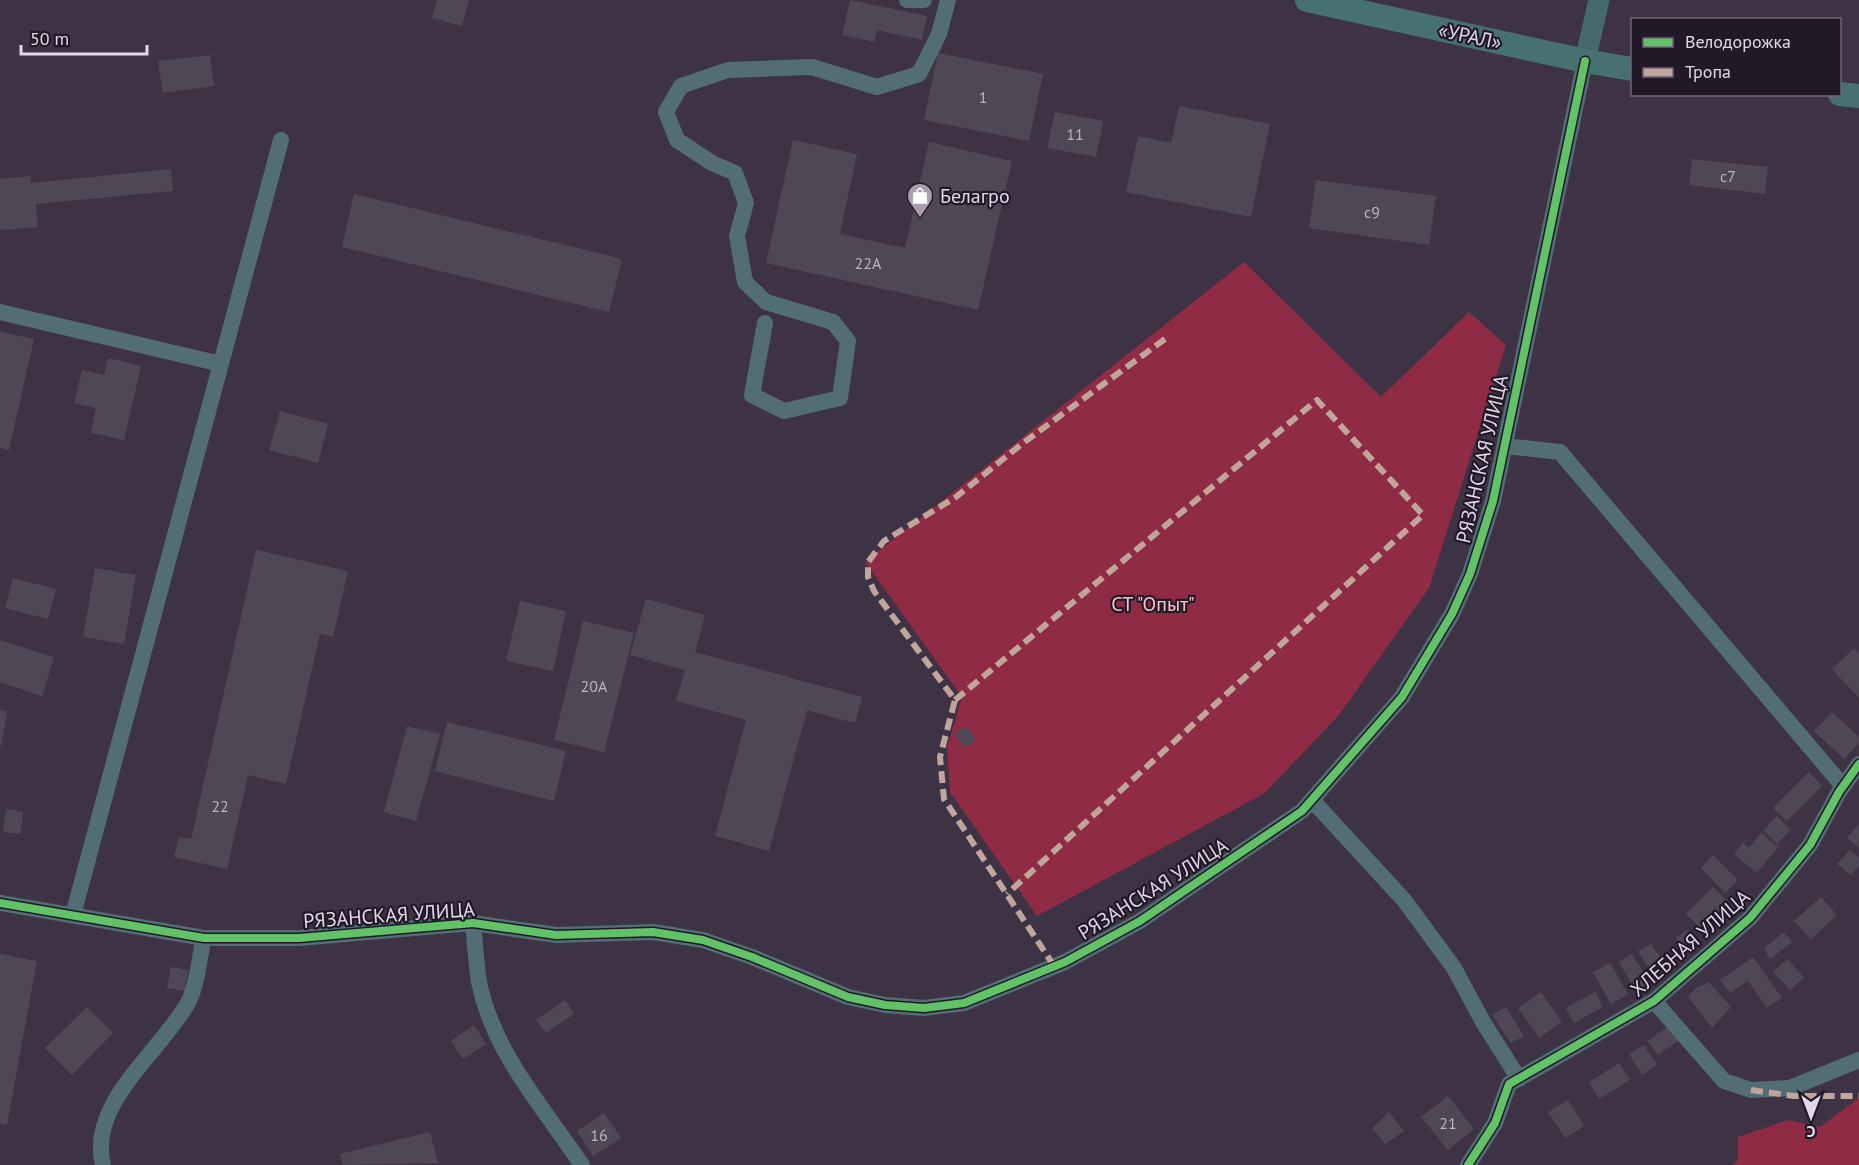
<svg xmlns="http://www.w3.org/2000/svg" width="1859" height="1165" font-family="'PT Sans',sans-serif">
  <rect width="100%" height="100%" fill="#3e3344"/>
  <path fill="#902b45" d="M1244,262l137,135 88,-85 37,33 -77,243 -90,127 -74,78 -228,123 -87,-124 -3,-44 15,-51 -97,-135z
    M1859,1098v67h-126l5,-6v-22l50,-17 32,7z"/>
  <path fill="#4e4856" d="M437,0h32l-7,26 -30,-8z
    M850,0l77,16 -5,24 -45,-10 -3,12 -32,-7z
    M938,53l105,21 -14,67 -105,-21z
    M210,55l4,31 -51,7 -5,-32z
    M1179,106l91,18 -19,93 -125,-25 12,-56 33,7z
    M1055,112l48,9 -7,36 -49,-9z
    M793,140l64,14 -17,80 65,14 24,-106 83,19 -34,149 -212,-47z
    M1692,159l76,8 -3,27 -76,-9z
    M171,169l2,22 -137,13 2,23 -38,3v-51l30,-3 1,7z
    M1316,180l120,16 -7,49 -120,-17z
    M354,194l268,65 -13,53 -267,-65z
    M0,332l34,7 -25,111 -9,-2z
    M108,358l33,8 -17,74 -33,-7 5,-25 -22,-5 8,-33 22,5z
    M280,411l48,13 -10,39 -49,-13z
    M256,550l92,21 -15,66 -13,-3 -34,150 -38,-9 -21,94 -53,-12 5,-20 12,2z
    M95,568l41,7 -12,69 -41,-7z
    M13,578l43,11 -8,30 -43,-11z
    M646,599l59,16 -10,37 167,45 -7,26 -48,-13 -38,141 -54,-15 31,-116 -70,-19 9,-31 -55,-15z
    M520,601l46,10 -13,60 -47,-10z
    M583,621l51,12 -30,119 -50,-12z
    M0,640l54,17 -12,39 -42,-14z
    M1854,648l5,6v44l-27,-29z
    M0,710l7,1 -6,35h-1z
    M1832,712l27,25v6l-15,16 -30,-28z
    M447,722l119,29 -12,50 -119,-30z
    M407,726l33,8 -24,87 -32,-9z
    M966,726l10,13 -11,9 -11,-14z
    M1809,772l13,14 -35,35 -14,-13z
    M6,809l17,3 -3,22 -17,-2z
    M1777,816l14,14 -14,14 -14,-14z
    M1859,824v24l-12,-10z
    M1761,833l17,14 -21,26 -23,-19 9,-11 6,5z
    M1850,850l9,8v8l-8,9 -14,-11z
    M1713,855l25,25 -13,13 -24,-25z
    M1713,887l16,16 -26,28 -17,-17z
    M1821,897l16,18 -26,24 -17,-18z
    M1686,930l13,13 -9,8 -14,-13z
    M1784,932l8,10 -22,17 -6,-11z
    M1651,944l19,27 -15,8 -17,-28z
    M0,954l37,7 -30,164 -7,-1z
    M1632,954l18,29 -14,8 -17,-29z
    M1753,957l29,41 -15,10 -19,-27 -18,12 -10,-13z
    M1788,959l16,19 -14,12 -17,-19z
    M1610,963l18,31 -17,10 -18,-32z
    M171,967l17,3 -3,21 -18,-3z
    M1709,982l22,25 -19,21 -24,-31 8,-9z
    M1541,992l21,30 -23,16 -21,-30z
    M1595,992l8,15 -29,16 -8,-15z
    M565,1000l9,14 -28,19 -10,-13z
    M87,1007l26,26 -41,42 -27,-27z
    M1506,1007l18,29 -13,7 -19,-28z
    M474,1025l12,19 -23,15 -12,-18z
    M1670,1025l11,14 -23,16 -11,-14z
    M1644,1045l13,20 -15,10 -13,-21z
    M1619,1063l11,17 -31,19 -10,-17z
    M1448,1096l26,33 -26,21 -27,-33z
    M1568,1100l16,26 -19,12 -17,-26z
    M1389,1112l15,19 -19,13 -13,-16z
    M604,1113l17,25 -28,18 -16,-25z
    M430,1132l8,31 -95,2 -3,-11z"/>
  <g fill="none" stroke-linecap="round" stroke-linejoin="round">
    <path stroke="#526d73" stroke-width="16" d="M907,0h17
      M0,312l221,52
      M765,323l-13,72 32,16 56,-13 8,-57 -15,-19 -67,-20 -21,-20 -8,-46 9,-33 -11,-30 -23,-10 -35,-23 -11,-28 15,-26 47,-16 84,-3 65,20 42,-13 20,-40 9,-34
      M1505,446l55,6 283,334
      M1312,800l92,100 50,68 29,54 36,57
      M0,903l204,35h95l174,-15 83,12 97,-3 50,8 49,17 96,40 37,8 39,3 40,-5 101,-41 75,-41 162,-110 100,-114 50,-83 18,-40 23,-73 92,-440
      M73,915l208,-775
      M473,923c2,19 3,40 6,59 14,70 64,125 103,183
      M1654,1001l70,80 27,9 39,-2 69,-28
      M103,1165c-16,-62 59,-114 86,-164 9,-18 10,-44 15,-63
      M1468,1165l27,-42 14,-39 145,-83 96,-83 60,-73 29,-53 20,-28"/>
    <path stroke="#466a6b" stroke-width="21" d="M1585,61l14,-61"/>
    <path stroke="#477071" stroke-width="24" d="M1307,0l278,61 47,8
      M1840,94l19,2"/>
    <path stroke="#c0a59a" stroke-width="6" stroke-dasharray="12 6" stroke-linecap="butt" d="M955,700l362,-300 106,115 -416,379
      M1054,966l-110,-167 -4,-42 15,-57 -81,-109 -6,-14v-15l16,-21 72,-44 67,-54 142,-104
      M1751,1090l43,6h65"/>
    <defs>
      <path id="cycleway" d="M0,903l204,35h95l174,-15 83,12 97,-3 50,8 49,17 96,40 37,8 39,3 40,-5 101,-41 75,-41 162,-110 100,-114 50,-83 18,-40 23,-73 92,-440
        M1468,1165l27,-42 14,-39 145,-83 96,-83 60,-73 29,-53 20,-28"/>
    </defs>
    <use href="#cycleway" stroke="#211927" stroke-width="11"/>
    <use href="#cycleway" stroke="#61c268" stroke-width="8"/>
  </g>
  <defs>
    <symbol id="shop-pin" viewBox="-11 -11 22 30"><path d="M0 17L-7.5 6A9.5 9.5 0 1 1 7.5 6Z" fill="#a99db0" stroke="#211927"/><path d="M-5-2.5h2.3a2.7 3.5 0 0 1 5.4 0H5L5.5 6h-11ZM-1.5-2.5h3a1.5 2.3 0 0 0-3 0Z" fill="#fff"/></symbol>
  </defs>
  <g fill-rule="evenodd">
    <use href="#shop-pin" x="905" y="181" width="30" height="40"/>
  </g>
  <g text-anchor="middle" stroke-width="4.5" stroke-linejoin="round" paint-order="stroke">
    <g font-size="16" fill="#bdb2c5">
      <text x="983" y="103">1</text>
      <text x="1075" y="140">11</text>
      <text x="1728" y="182">с7</text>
      <text x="1372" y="218">с9</text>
      <text x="868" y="269">22А</text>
      <text x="594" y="692">20А</text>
      <text x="220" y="812">22</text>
      <text x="1448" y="1129">21</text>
      <text x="599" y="1141">16</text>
    </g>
    <g font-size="20" fill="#e2d6ea" stroke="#211927">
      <text transform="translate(1470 36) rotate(12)" y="7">«УРАЛ»</text>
      <text transform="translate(1482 459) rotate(-77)" y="7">РЯЗАНСКАЯ УЛИЦА</text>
      <text transform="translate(1153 889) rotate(-32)" y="7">РЯЗАНСКАЯ УЛИЦА</text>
      <text transform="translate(389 915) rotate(-4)" y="7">РЯЗАНСКАЯ УЛИЦА</text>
      <text transform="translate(1690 943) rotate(-41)" y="7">ХЛЕБНАЯ УЛИЦА</text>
    </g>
    <g font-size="20" fill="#e2d6ea" stroke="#211927" text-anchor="start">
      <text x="940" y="203">Белагро</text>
    </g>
    <g font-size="20" fill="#ffc0c7" stroke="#211927">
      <text x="1153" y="611">СТ "Опыт"</text>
    </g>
  </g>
  <rect x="1631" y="18" width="210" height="78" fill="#211927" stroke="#6e6575" stroke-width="1.5"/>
  <rect x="1643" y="38" width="30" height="9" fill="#61c268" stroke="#6e6575" stroke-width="1.5"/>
  <text x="1685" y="48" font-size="18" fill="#e2d6ea">Велодорожка</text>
  <rect x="1643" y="68" width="30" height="9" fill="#c0a59a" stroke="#6e6575" stroke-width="1.5"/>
  <text x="1685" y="78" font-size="18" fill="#e2d6ea">Тропа</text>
  <g transform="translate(1811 1117) rotate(180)" stroke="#211927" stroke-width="4.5" paint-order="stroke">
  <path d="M0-4.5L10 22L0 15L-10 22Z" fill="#e2d6ea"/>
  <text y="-9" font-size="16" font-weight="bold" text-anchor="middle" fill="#e2d6ea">С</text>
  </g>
  <path d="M21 45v9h126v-9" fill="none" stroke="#e2d6ea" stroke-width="3"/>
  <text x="30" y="45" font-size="18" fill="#e2d6ea" stroke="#211927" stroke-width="4.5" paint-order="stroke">50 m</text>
</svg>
